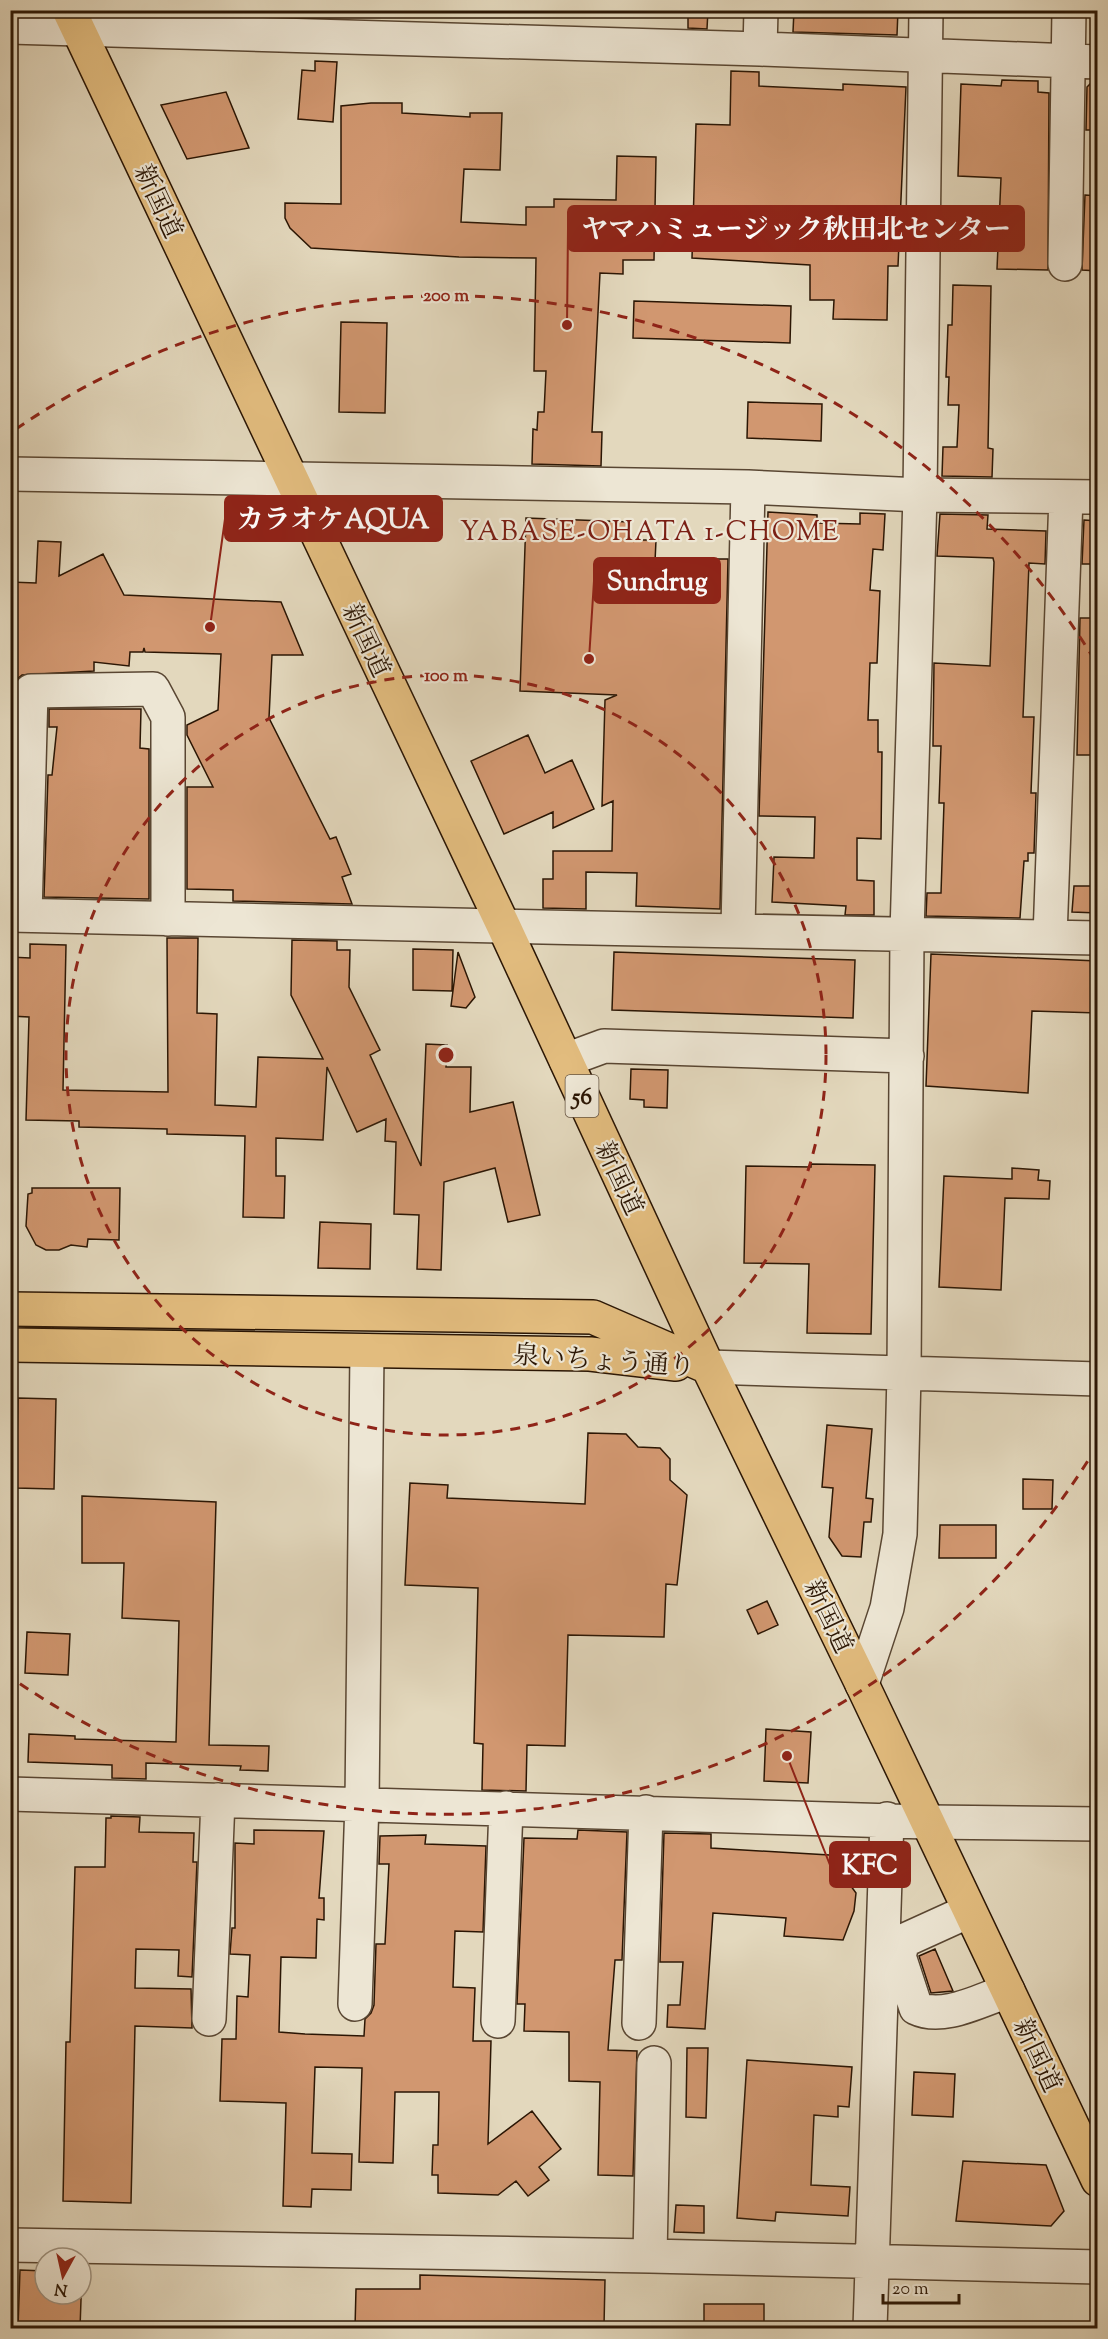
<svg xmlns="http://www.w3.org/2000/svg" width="1108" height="2339" font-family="'Sorts Mill Goudy','Noto Serif JP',serif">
  <rect width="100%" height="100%" fill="#e3d8bd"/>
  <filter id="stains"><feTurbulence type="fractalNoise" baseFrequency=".00333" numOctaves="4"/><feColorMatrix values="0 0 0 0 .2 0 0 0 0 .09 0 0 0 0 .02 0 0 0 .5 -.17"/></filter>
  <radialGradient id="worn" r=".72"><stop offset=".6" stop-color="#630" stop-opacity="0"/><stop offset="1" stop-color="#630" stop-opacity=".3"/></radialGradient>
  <path fill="#d19770" stroke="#2b1604" stroke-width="1.5" d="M688,10h20l-1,19 -19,-1z
    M794,10h104l-1,25 -104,-3z
    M315,61l22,1 -4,60 -35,-3 4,-49 13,1z
    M731,71l28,1v14l84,4v-6l63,3 -8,179h-10l-1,54 -54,-1 1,-19h-24v-35l-118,-7 4,-134 34,1z
    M1002,80l36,1v11l11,1 -1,177 -51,-1 4,-91 -43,-2 3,-92 40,2z
    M1093,81h5v49h-12l1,-43z
    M226,92l23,56 -62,11 -26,-54z
    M371,103h31v10l68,4v-4h32l-2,57 -36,-1 -3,53 65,3v-18h28v-8l62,1 1,-44 39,1 -2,103h-31v14l-23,-1 -8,159h10l-1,34 -69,-2 1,-35 4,1 1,-18h6l2,-41h-12l2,-113 -77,-1 -148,-9 -21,-20 -5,-10v-15l56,1v-98z
    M1085,195l13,1v75l-16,-1z
    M953,285l38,1 -3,162 5,1 -1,28 -50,-1 1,-29h14l2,-42h-11l1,-28h-3l2,-52h4z
    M634,301l157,5 -1,37 -157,-5z
    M341,322l46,1 -2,90 -46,-1z
    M748,402l74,2 -1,37 -74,-3z
    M768,512l49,3v8l43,1v-11l25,1 -2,36 -10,-1 -3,41 10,1 -3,72h-7l-2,57h10v32h4l-1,87 -24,-1v42l17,1v34h-29l1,-9 -74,-4 2,-45 40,1 1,-41 -56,-1z
    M940,514l48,1 -1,14 59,2 -1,33 -16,-1 -6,154h11l-3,76h5l-2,60h-6v8h-4l-4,57 -94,-2 1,-23h14l3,-90h-5l2,-57h-8l1,-83 56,3 4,-104 -1,-4 -56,-2z
    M526,518l105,4 -1,18h26l-2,44 54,2 1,-27h19l-8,350 -84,-3 1,-33 -51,-1v37l-43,-1v-29h10v-28h59l1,-50 -11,5 3,-106 12,-5 -97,-4z
    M1084,520l14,1v43h-16z
    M38,541l23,1 -2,34 44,-22 21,41 157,7 22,53h-31l-3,63 61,121 6,-2 15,37 -9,3 10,27 -119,-3v-11l-46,-1v-102h26l-26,-52v-10l31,-15 3,-56 -76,-2 -1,-4 -1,4h-13l-1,14 -35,-4v9l-72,4 -7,6 -3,9 -2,35v-143l26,1z
    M1080,618h18v137h-21z
    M49,709h92l-1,39 9,1v150l-105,-2 4,-122h4l5,-48h-8z
    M528,735l17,38 27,-13 22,49 -41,19v-16l-49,22 -33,-73z
    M1074,886h24v27l-26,-1z
    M167,938h31l-1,75 20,1 -2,91 41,2 2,-50 65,2 -32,-64 1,-55 45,1v9h13l-1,37 31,63 -10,5 51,111 5,-122 21,1 -1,22h25l-1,45 43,-10 27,113 -32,7 -13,-54 -51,14 -3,88 -24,-1 2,-54 -25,-1 2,-72 -11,-1 1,-22 -29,13 -30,-65 -4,73 -47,-2v38h9l-1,42 -41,-1 2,-81 -78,-2v-5l-88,-2v-6l-53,-1 3,-103 -19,-1v-59l20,1v-14l36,1 -3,145 105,2z
    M413,949l40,1 -1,41 -39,-1z
    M458,952l17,45 -9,11 -15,-2z
    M614,952l241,8 -2,58 -241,-8z
    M931,954l167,7v52l-66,-2 -4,82 -102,-7z
    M631,1069l37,1 -1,38 -23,-1v-7l-14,-1z
    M811,1164l64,1 -4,169 -64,-1 2,-69 -65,-1 2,-97 65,1z
    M1012,1168l27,2 -1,10 12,1 -1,18 -44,-1 -4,92 -62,-3 5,-111 68,3z
    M32,1188h88l-1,52 -31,-1 -1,8 -16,-2 -12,5h-13l-10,-5 -10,-19 2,-32 4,-1z
    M320,1222l51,2 -1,45 -52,-1z
    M18,1398l38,1 -2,90 -38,-1z
    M827,1425l45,4 -6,69 7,1 -2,23h-7l-3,35 -19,-1 -13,-19 4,-49 -11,-1z
    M588,1433l38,1 12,13 22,1 10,11v21l17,15 -10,90 -11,-1 -2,53 -96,-2 -3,111 -38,-1 -1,46 -44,-1 1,-46 -9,-1 4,-155 -73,-3 5,-102 38,2 -1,13 138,6z
    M1023,1479l30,1 -1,29h-29z
    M82,1496l134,6 -7,243 60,1 -1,25 -28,-1 1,-4 -95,-3v16l-34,-1v-13l-84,-3 1,-28 46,2v3l101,3 3,-121 -57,-3 2,-55h-42z
    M940,1525h56v33h-57z
    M767,1601l11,24 -20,9 -11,-24z
    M27,1632l43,2 -2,41 -43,-2z
    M766,1729l45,3 -3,51 -44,-2z
    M111,1816l29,1 -1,15 55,1 -1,29h4l-5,115 -14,-1 1,-26 -43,-1 -1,39 56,1 1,39 -57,-2 -4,177 -68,-2 3,-159h4l5,-175h30l1,-49h5z
    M254,1830l70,1 -5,67h5v22l-7,-1 -1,39 -35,-1 -2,75 26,2 59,2 1,-17 6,-6 3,-8 2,-61h9l4,-80h-10l1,-28 46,-1 -1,9 61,2 -3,86 -28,-1 -2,56 22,1 -2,53h18l-3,103 44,-33 29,38 -22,18 10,13 -21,16 -12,-15 -18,14 -60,-2v-18h-6l1,-30h5l1,-53h-44l-2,71 -34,-1 3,-94 -47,-1 -3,86 40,1 -1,36 -39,-1 -1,18 -28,-1 3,-103 -66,-2 2,-62h14l1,-43 11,1 2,-42 -20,-1 2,-26h3v-85l19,1z
    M578,1830l49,2 -5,128h-7l-7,90 29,1 -4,125 -35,-1 2,-93 -31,-1v-49l-45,-1 1,-27h-8l7,-166 53,1z
    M664,1833l47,1v14l135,8 -1,22 11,15 -2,18 -11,29 -59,-4 2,-18 -73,-5 -8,116 -38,-2 1,-22h12l3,-43h-23z
    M935,1949l18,42 -22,2 -12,-37z
    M687,2048h21l-2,70 -20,-1z
    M747,2060l105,7 -3,40 -11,-1v11l-24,-2 -3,70 39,2 -2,29 -72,-4 -1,9 -38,-3z
    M914,2072l41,2 -2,43 -41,-2z
    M963,2161l83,4 18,46 -13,15 -95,-5z
    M676,2205l28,1v27l-30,-1z
    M20,2270l25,1v23h36l1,-22 -2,56h-62z
    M420,2275l185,5 -1,46h-7v2h-242l1,-39h64z
    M704,2304h60v24h-60z"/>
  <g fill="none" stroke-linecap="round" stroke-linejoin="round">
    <defs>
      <path id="minor" d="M10,27l750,22 338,13
        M760,49l1,-39
        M1065,264l4,-254
        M10,474l738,13 172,8 178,2
        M10,915c363,8 725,17 1088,23
        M25,915l6,-224 122,-2 15,28v202
        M738,929l10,-442
        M1050,937l16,-440
        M566,1060l38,-14 303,10
        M708,1367l390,12
        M862,1684l25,-76 13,-74 4,-160 3,-441 13,-438 6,-485
        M10,1794l917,28 171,2
        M969,1911l-66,30 -4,15 17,52c27,13 64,-8 92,-17
        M355,2004l7,-201 5,-452
        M209,2019l9,-219
        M498,2021l8,-213
        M639,2023l7,-211
        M10,2245l640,11 448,11
        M650,2256l4,-193
        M870,2328l17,-509"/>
      <path id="major" d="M69,10l435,917 204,440 154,317 236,496
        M10,1309l583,8 115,50
        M10,1345l580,9 86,10"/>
    </defs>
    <use href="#minor" stroke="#594632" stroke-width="36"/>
    <use href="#major" stroke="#2b1604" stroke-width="36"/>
    <use href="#minor" stroke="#ede6d4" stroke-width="33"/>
    <use href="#major" stroke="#e2bc7e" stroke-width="33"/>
  </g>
  <g fill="none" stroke="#8f2418" stroke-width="3" stroke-dasharray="10 8">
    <circle cx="446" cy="1055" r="380"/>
    <path d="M1097 1446A760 760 0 0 1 16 1681M16 429A760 760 0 0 1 1097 664"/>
  </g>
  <g text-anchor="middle" stroke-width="4.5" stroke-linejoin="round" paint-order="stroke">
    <rect fill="#ede6d4" stroke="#655442" stroke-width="1.5" x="565.5" y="1075" width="33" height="42" rx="4.5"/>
    <g font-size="24" font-weight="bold" fill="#2b1604">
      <text x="582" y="1104">56</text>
    </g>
    <g font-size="26" fill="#2b1604" stroke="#ede6d4">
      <text transform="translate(159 201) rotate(65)" y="9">新国道</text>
      <text transform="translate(367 640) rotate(65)" y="9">新国道</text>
      <text transform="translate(620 1178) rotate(65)" y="9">新国道</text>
      <text transform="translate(604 1360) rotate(4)" y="9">泉いちょう通り</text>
      <text transform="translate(829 1616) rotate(64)" y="9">新国道</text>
      <text transform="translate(1038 2055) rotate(65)" y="9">新国道</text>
    </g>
    <g font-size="27" letter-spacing="1.5" fill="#7a1f14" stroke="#ede6d4">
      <text x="650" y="540">YABASE-OHATA 1-CHOME</text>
    </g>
  </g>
  <circle cx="446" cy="1055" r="9" fill="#8f2418" stroke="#ede6d4" stroke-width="3"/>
  <g font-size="18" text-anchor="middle" font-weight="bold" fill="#8f2418" stroke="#ede6d4" stroke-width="4.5" stroke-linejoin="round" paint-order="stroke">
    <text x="446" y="301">200 m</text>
    <text x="446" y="681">100 m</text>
  </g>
  <path fill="none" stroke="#8f2418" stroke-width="2" d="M567 325L568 229M210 627L225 519M589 659L594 581M787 1756L830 1865"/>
  <g fill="#8f2418" stroke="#ede6d4" stroke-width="2">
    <circle cx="567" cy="325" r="6"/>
    <circle cx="210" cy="627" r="6"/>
    <circle cx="589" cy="659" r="6"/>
    <circle cx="787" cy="1756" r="6"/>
  </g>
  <g fill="#8f2418" stroke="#8f2418" stroke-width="2">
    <rect x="568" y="206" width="456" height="45" rx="6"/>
    <rect x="225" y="496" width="217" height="45" rx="6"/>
    <rect x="594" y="558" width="126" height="45" rx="6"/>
    <rect x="830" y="1842" width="80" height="45" rx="6"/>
  </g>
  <g font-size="27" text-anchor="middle" font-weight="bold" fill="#fff">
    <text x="796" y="238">ヤマハミュージック秋田北センター</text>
    <text x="333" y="528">カラオケAQUA</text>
    <text x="657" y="590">Sundrug</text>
    <text x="870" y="1874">KFC</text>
  </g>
  <rect width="1108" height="2339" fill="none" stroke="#e3d8bd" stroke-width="36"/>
  <rect x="12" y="12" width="1084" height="2315" fill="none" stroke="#2b1604" stroke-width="3"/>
  <rect x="18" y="18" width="1072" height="2303" fill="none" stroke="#2b1604" stroke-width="1.5"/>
  <g transform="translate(63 2276) rotate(188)"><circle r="28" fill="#ede6d4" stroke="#9f9381" stroke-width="1.5"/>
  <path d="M0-4.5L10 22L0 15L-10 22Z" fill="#8f2418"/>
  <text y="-9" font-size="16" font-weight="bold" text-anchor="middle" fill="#2b1604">N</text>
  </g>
  <path d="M883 2294v9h76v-9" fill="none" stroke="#2b1604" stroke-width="3"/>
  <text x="892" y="2294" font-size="18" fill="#2b1604" stroke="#ede6d4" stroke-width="4.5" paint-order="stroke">20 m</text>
  <rect width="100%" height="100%" filter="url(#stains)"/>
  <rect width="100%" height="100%" fill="url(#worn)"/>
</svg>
